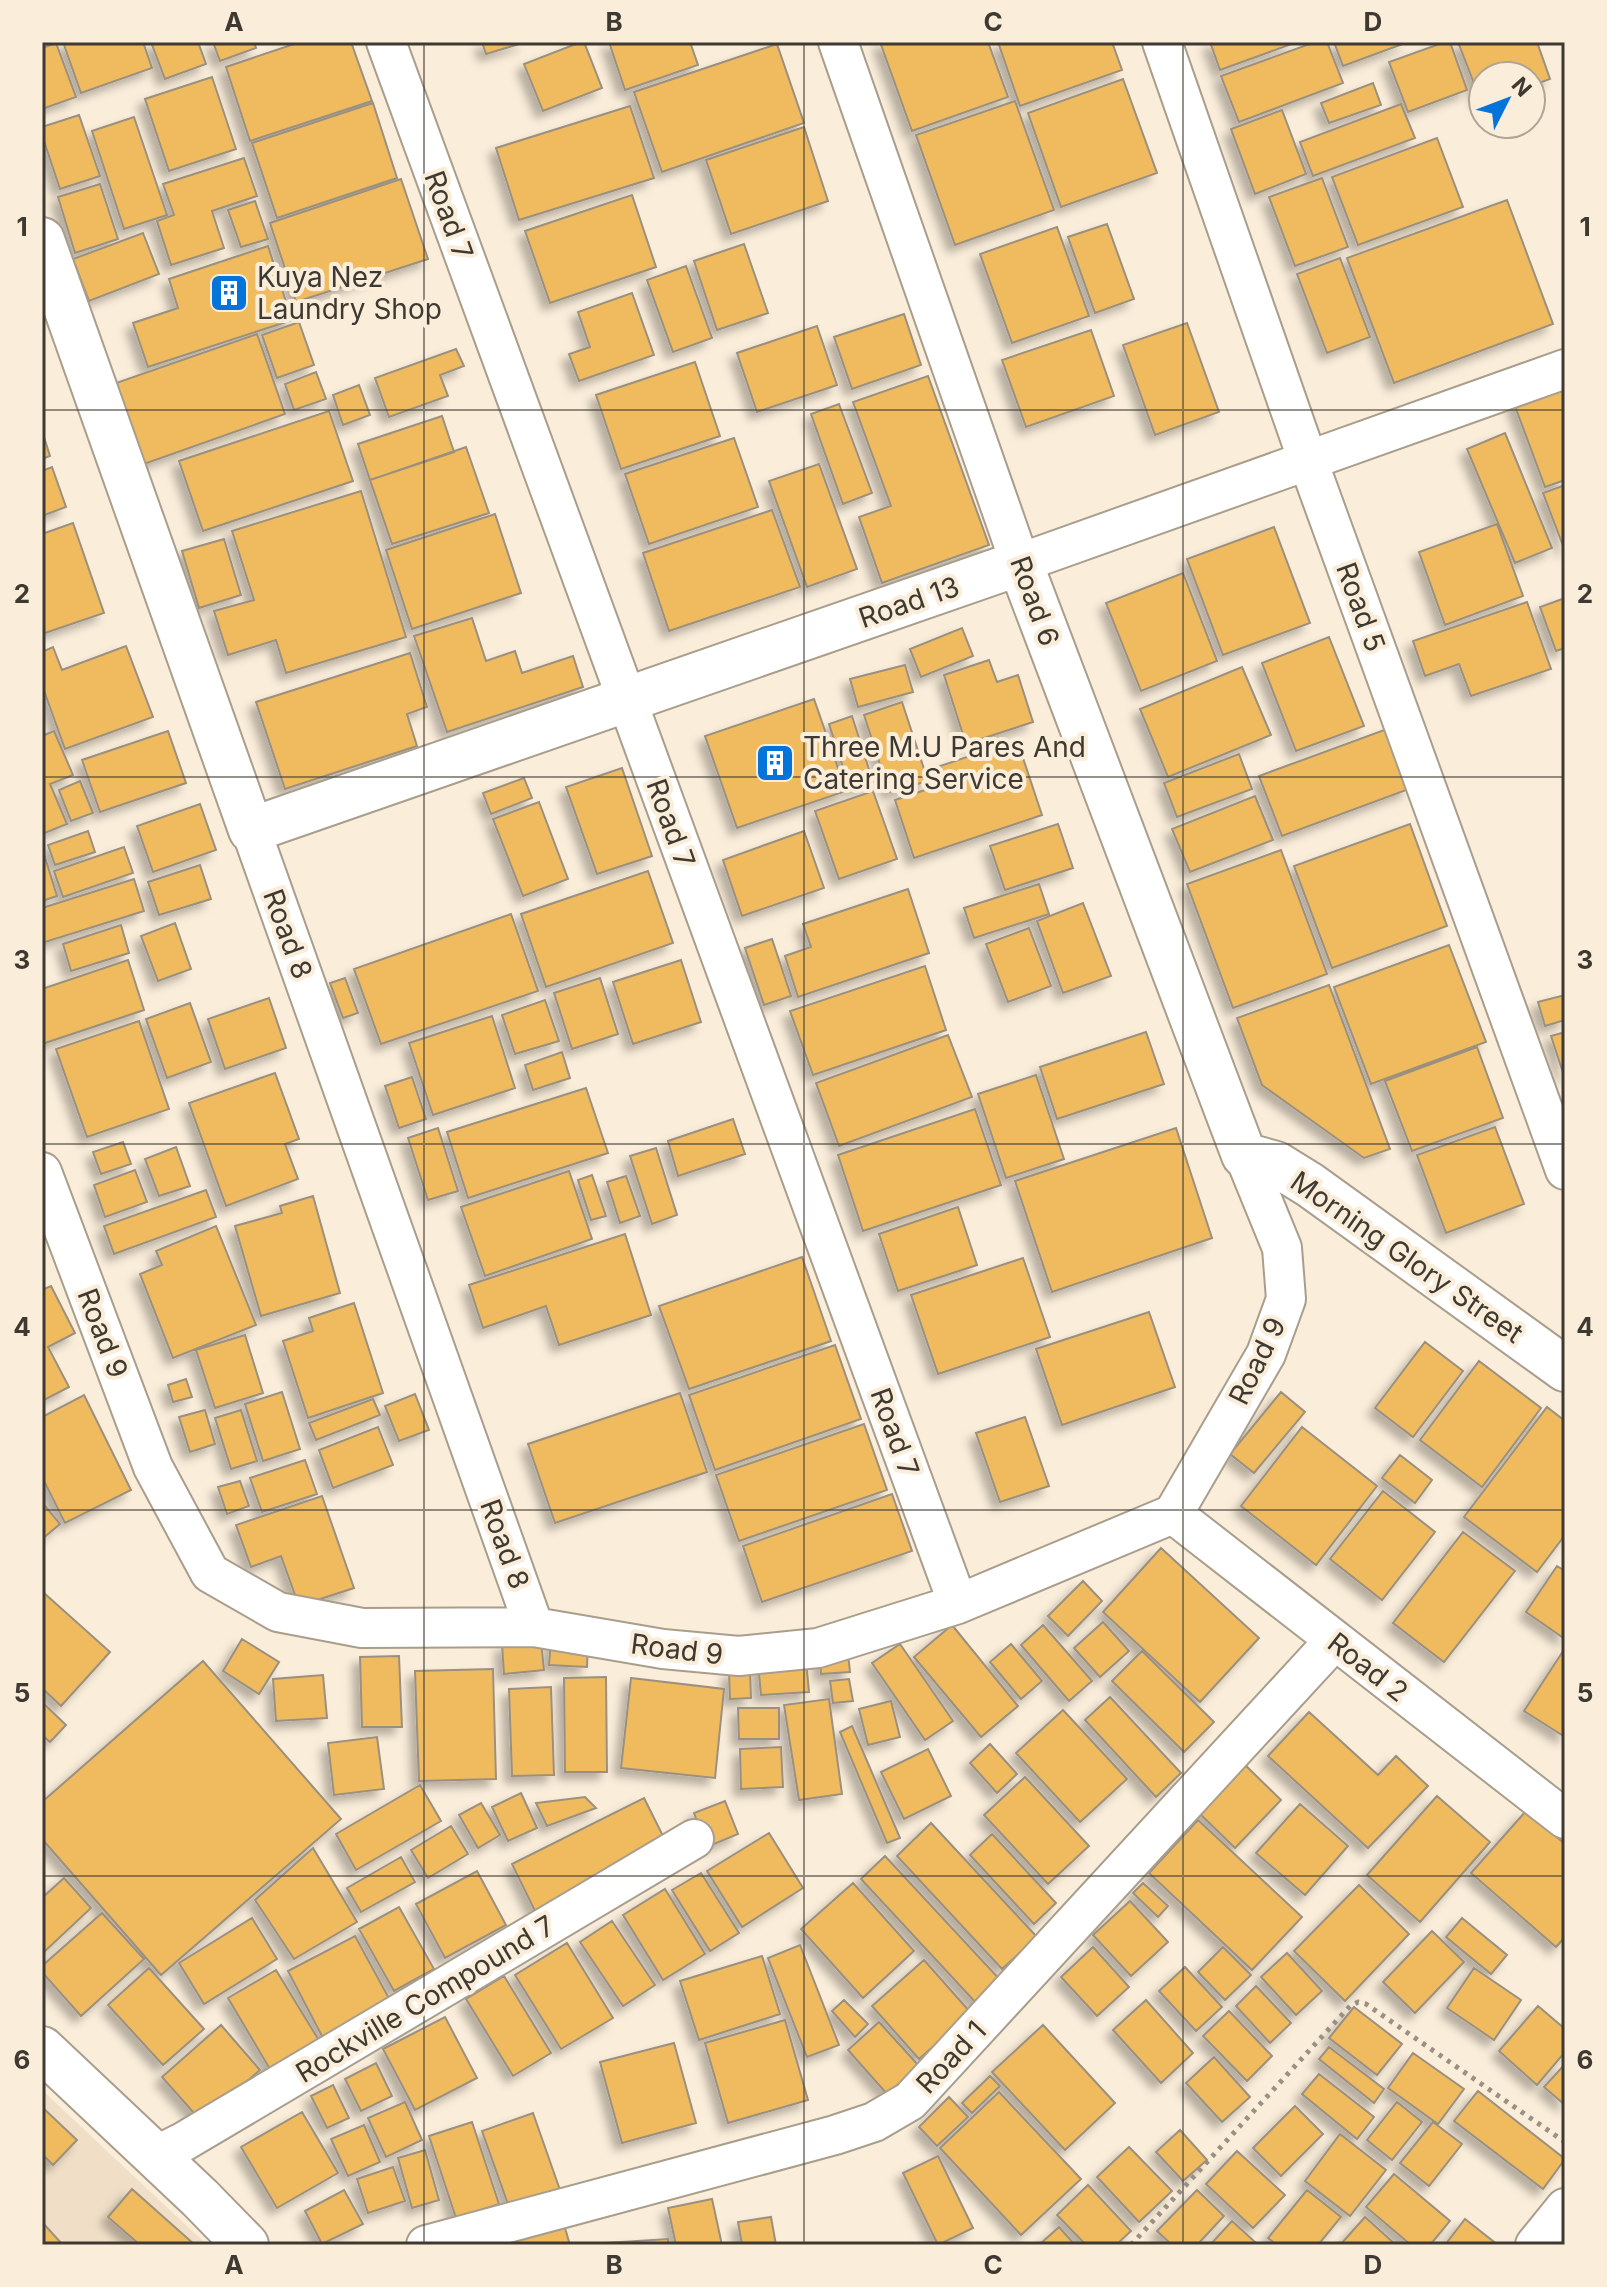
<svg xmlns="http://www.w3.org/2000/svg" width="1607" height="2287" font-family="Inter,sans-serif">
  <defs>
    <filter id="shadow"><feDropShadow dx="-7" dy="7" stdDeviation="4" flood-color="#0004"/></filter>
  </defs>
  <rect width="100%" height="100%" fill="#faedda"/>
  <path fill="#f0dfc6" d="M42,2090l165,155h-165z"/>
  <path fill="#f0bb5e" stroke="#9b907f" stroke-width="2" filter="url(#shadow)" d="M63,42h80l9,26 -71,25z
    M151,42h47l8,22 -41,15z
    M213,42h41l2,6 -36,13z
    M300,42h51l21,59 -122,40 -24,-74z
    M482,42h44l-40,12z
    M581,42h3l18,46 -59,23 -19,-47z
    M609,42h81l8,23 -73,25z
    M880,42h108l20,55 -96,34z
    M998,42h114l10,28 -102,36z
    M1210,42h87l-77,28z
    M1315,42h12l16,41 -104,39 -18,-46z
    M1334,42h74l-65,24z
    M1445,42h5l17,48 -59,22 -19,-50z
    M1458,42h79l13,37 -19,7v-10h-48l-1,28z
    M56,43l20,54 -34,12v-61z
    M777,44l27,79 -142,49 -28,-80z
    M212,77l24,72 -67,22 -24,-72z
    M1123,79l34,94 -96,34 -33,-94z
    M1373,83l8,22 -52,18 -8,-20z
    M1015,101l39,109 -99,35 -39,-110z
    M373,103l24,75 -120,40 -25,-75z
    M1401,104l14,34 -102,38 -13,-34z
    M630,106l24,72 -135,42 -23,-72z
    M1282,110l24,64 -51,20 -24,-65z
    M79,115l21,61 -40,13 -18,-54v-8z
    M134,117l33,98 -43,14 -32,-98z
    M804,127l24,74 -97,33 -25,-74z
    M1437,138l26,69 -105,38 -26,-68z
    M244,158l13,38 -45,15 12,37 -53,17 -14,-44 17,-6 -11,-31z
    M1322,178l26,69 -53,19 -26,-69z
    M401,179l27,80 -132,43 -26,-79z
    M100,184l18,55 -43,14 -17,-56z
    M632,195l24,72 -106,36 -25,-72z
    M1507,200l46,124 -159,59 -47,-125z
    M255,201l13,38 -27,8 -13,-37z
    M1107,224l27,75 -39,14 -27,-76z
    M1057,227l32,89 -77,27 -32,-89z
    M143,233l16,41 -70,27 -16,-42z
    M744,244l24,69 -51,17 -23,-69z
    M268,246l24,74 -144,47 -15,-44 45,-15 -9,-29z
    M1340,258l30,79 -43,16 -30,-79z
    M686,266l26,72 -39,14 -26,-72z
    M632,293l22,62 -75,26 -10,-27 21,-7 -12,-35z
    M904,314l17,51 -69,24 -18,-52z
    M299,322l15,43 -37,13 -15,-43z
    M1187,323l32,89 -64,23 -32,-90z
    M817,326l20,59 -80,27 -20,-59z
    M1091,330l23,66 -88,31 -24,-67z
    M257,334l28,80 -141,50 -28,-81z
    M456,349l8,17 -24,9 8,21 -59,21 -14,-39z
    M695,362l25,74 -99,33 -25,-74z
    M316,372l10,27 -32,11 -9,-26z
    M928,376l61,169 -107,38 -23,-66 32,-11 -38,-104z
    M1565,379v101l-20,7 -33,-89z
    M359,385l11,30 -27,10 -10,-30z
    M839,404l33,89 -29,11 -32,-90z
    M329,411l24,70 -150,50 -24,-70z
    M442,416l12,36 -84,28 -12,-36z
    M42,431l8,25 -8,3z
    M1505,433l47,115 -37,15 -48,-114z
    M734,438l24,69 -109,37 -24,-70z
    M466,447l23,66 -97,31 -22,-64z
    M819,464l38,105 -50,18 -38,-106z
    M52,467l14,40 -24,9v-45z
    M1565,485v66l-22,-58z
    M361,491l45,146 -120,36 -10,-33 -48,15 -14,-44 40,-11 -22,-69z
    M772,510l28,77 -131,44 -26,-78z
    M495,514l26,79 -109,36 -26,-79z
    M73,523l31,90 -62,21v-100z
    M1497,524l26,72 -78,29 -26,-73z
    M1274,527l36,96 -87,32 -36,-96z
    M224,539l17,56 -42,13 -17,-57z
    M1183,573l34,88 -76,30 -35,-88z
    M1565,598v50l-9,3 -16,-44z
    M1527,602l24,67 -80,27 -12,-32 -34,12 -12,-35z
    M472,618l14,43 29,-10 7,22 51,-17 10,31 -136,45 -33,-96z
    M962,628l11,28 -52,21 -11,-28z
    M1329,637l35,89 -68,25 -34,-88z
    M126,646l27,71 -88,32 -23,-64v-33l11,-5 9,23z
    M410,653l17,54 -20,7 10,32 -132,43 -29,-87z
    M989,660l8,22 21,-7 15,47 -67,22 -22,-69z
    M905,665l8,27 -55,15 -8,-28z
    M1242,667l29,68 -103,42 -28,-68z
    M814,699l32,92 -109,37 -32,-92z
    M902,702l26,79 -39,11 -25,-77z
    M852,716l21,66 -23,7 -21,-65z
    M1387,729l22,60 -127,47 -23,-60z
    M54,731l19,44 -23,9 17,40 -25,10v-98z
    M168,731l18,52 -86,29 -18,-52z
    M1017,740l25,75 -128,43 -19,-58 51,-17 -6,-17z
    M1239,754l13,35 -75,28 -13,-34z
    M622,768l30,88 -55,18 -31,-87z
    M524,778l8,20 -41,16 -8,-21z
    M80,781l13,32 -22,8 -12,-31z
    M873,791l24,68 -58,20 -24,-68z
    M1255,796l18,44 -83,32 -18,-43z
    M539,802l29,77 -45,17 -30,-77z
    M200,804l16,46 -63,22 -16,-46z
    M1058,824l15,44 -68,22 -15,-44z
    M1410,824l37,102 -115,42 -38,-102z
    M88,831l7,21 -40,13 -7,-20z
    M804,831l20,57 -82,28 -19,-56z
    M124,847l9,26 -70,24 -9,-26z
    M1281,850l46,124 -94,34 -46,-124z
    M44,854l13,42 -15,5v-46z
    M200,865l11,34 -52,16 -11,-33z
    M648,871l25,72 -127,44 -25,-73z
    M134,879l10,32 -102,32v-35z
    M1039,884l10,30 -75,24 -10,-30z
    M908,889l21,64 -131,44 -13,-41 26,-9 -8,-23z
    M1083,903l28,73 -48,17 -26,-72z
    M511,914l27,77 -157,53 -27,-75z
    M175,923l16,46 -33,12 -17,-45z
    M121,925l8,28 -58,18 -8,-27z
    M1029,928l22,58 -43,16 -22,-58z
    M772,939l19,57 -27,9 -19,-57z
    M1449,945l37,97 -115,42 -37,-97z
    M128,960l16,50 -102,34v-55z
    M681,960l20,62 -68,22 -20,-62z
    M925,966l21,64 -133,45 -23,-64z
    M345,978l13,35 -15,5 -13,-35z
    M600,978l18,56 -46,15 -18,-56z
    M1329,985l61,164 -26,9 -102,-73 -25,-67z
    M1565,995v25l-20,6 -7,-24z
    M269,998l17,50 -61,21 -17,-50z
    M545,1000l14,41 -44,13 -13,-39z
    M190,1003l21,59 -44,16 -21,-59z
    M492,1016l23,72 -82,27 -24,-72z
    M139,1021l30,88 -82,28 -31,-88z
    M1146,1032l18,52 -107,35 -17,-52z
    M1565,1032v47l-14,-43z
    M948,1035l24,62 -133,49 -23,-63z
    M1477,1047l26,71 -91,33 -27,-70z
    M562,1052l8,26 -37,12 -8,-25z
    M275,1073l24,66 -14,5 13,35 -72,27 -37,-103z
    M1036,1075l28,84 -58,19 -28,-84z
    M412,1077l14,42 -27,9 -14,-42z
    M586,1088l22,65 -140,45 -21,-66z
    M975,1109l26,76 -138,46 -25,-76z
    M733,1119l12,35 -67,22 -10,-35z
    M1495,1127l29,77 -78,29 -29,-78z
    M438,1128l20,63 -30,9 -20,-62z
    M1176,1128l36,110 -160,54 -37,-111z
    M123,1142l8,22 -30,10 -8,-22z
    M176,1147l14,39 -31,10 -14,-37z
    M656,1148l21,67 -25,9 -22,-68z
    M135,1170l12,32 -42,15 -11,-32z
    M569,1171l23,68 -107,37 -24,-69z
    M592,1175l14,41 -15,4 -13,-40z
    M626,1176l14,40 -20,7 -13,-41z
    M206,1190l10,27 -102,37 -10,-28z
    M313,1196l27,97 -79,23 -26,-90 47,-13 -2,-7z
    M958,1207l19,58 -79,26 -19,-57z
    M216,1226l40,99 -83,33 -33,-84 22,-9 -6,-14z
    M625,1234l26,81 -92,30 -13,-39 -63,22 -14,-43z
    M802,1257l29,84 -142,48 -30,-83z
    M1023,1258l27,79 -112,37 -27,-79z
    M51,1286l24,47 -27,14 21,40 -27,14v-111z
    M354,1303l29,90 -75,25 -25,-77 30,-10 -4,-13z
    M1149,1312l26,75 -113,38 -26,-76z
    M245,1335l18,58 -48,15 -19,-58z
    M1425,1342l38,29 -50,66 -38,-29z
    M835,1345l26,74 -146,51 -26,-75z
    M1479,1361l62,47 -59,79 -62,-47z
    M186,1379l6,18 -19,5 -5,-17z
    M282,1392l18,57 -37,12 -18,-57z
    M1281,1392l24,20 -51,61 -24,-19z
    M680,1393l27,79 -152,51 -27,-79z
    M415,1394l14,36 -30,11 -14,-35z
    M84,1395l47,95 -66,33 -23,-46v-60z
    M373,1399l7,16 -64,25 -7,-17z
    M1547,1407l18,14v114l-28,37 -73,-55z
    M205,1410l10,34 -25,8 -11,-35z
    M241,1410l16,51 -26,8 -16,-51z
    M1025,1417l24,69 -49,16 -24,-69z
    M864,1424l23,66 -148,51 -23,-66z
    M378,1427l15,38 -60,23 -14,-38z
    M1302,1427l75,59 -61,79 -75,-59z
    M1400,1455l32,25 -17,23 -33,-25z
    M305,1460l12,34 -55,18 -12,-34z
    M240,1481l9,25 -22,8 -9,-27z
    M1383,1491l52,41 -53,68 -52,-41z
    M892,1494l20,57 -150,51 -19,-56z
    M322,1496l32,92 -55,18 -18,-50 -30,11 -15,-42z
    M42,1502l18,22 -18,15z
    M1463,1532l52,39 -71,91 -51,-39z
    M1161,1548l98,90 -59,64 -97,-90z
    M1557,1566l8,5v68l-39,-27z
    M1083,1581l19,20 -34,35 -20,-20z
    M44,1593l66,59 -49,54 -19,-18v-93z
    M1103,1622l26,29 -29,26 -26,-29z
    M952,1625l66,81 -37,31 -67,-80z
    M1043,1625l49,56 -23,20 -48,-56z
    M242,1639l37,23 -20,32 -36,-23z
    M551,1640l37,3 -1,24 -38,-2z
    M541,1641l3,29 -40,4 -2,-29z
    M900,1644l53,77 -28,19 -53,-77z
    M1011,1644l31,37 -21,18 -31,-37z
    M1565,1648v89l-41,-26z
    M1142,1651l72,71 -30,30 -72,-71z
    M848,1654l2,18 -29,2 -1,-18z
    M399,1656l3,71h-40l-2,-70z
    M806,1660l3,32 -48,3 -3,-32z
    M203,1661l138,158 -180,156 -119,-136v-37z
    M493,1669l3,110 -77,2 -4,-110z
    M750,1671l1,27 -21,1 -1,-27z
    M323,1675l4,43 -51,3 -3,-42z
    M606,1677l1,95h-42l-1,-94z
    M631,1678l93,11 -9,89 -94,-10z
    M849,1679l4,22 -20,2 -3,-22z
    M551,1687l3,88 -42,1 -3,-87z
    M1110,1697l71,76 -25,24 -71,-77z
    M829,1699l13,95 -43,6 -15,-95z
    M891,1701l9,36 -32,8 -9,-36z
    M42,1702l24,23 -16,17 -8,-7z
    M738,1708h41v31h-40z
    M1063,1710l64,69 -47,43 -64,-69z
    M1309,1712l69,63 18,-19 32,30 -60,62 -100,-92z
    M852,1726l48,112 -13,5 -47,-111z
    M377,1737l7,52 -50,6 -6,-52z
    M990,1744l27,30 -20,19 -27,-30z
    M781,1747l2,40 -42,2 -1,-40z
    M928,1749l23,47 -47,23 -23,-47z
    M1242,1762l39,38 -46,48 -39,-38z
    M1025,1777l64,69 -41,38 -64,-69z
    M420,1785l21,36 -85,49 -20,-36z
    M521,1793l16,35 -29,13 -16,-34z
    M1437,1796l53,46 -70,80 -53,-47z
    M585,1797l11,11 -49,18 -11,-23z
    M644,1798l24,48 -133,65 -23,-47z
    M725,1801l13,33 -31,13 -13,-34z
    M481,1803l19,32 -22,13 -19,-33z
    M1300,1804l48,42 -43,49 -49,-42z
    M1526,1811l39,33v93l-9,10 -85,-74z
    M1198,1820l104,97 -50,53 -103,-97z
    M931,1823l106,114 -35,32 -105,-113z
    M451,1826l17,28 -40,24 -17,-28z
    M769,1833l34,55 -61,39 -35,-56z
    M992,1834l64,69 -22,21 -64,-69z
    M313,1848l44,74 -63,37 -39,-59z
    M885,1856l118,127 -25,22 -117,-126z
    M401,1857l14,25 -54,30 -14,-24z
    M477,1871l29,54 -61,33 -29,-54z
    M701,1873l38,60 -29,18 -38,-61z
    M64,1878l27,30 -47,44 -2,-54z
    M853,1883l61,68 -51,47 -62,-69z
    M1143,1883l25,23 -10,11 -25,-24z
    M1359,1885l50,49 -64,67 -51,-50z
    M665,1889l40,65 -42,26 -40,-65z
    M1130,1901l38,41 -37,34 -38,-41z
    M399,1907l35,62 -40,22 -35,-62z
    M102,1913l42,46 -63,57 -39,-44v-6z
    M252,1918l25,41 -73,45 -25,-41z
    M1462,1918l45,37 -16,19 -45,-37z
    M612,1921l43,64 -32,21 -43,-64z
    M1432,1931l32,31 -49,51 -32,-31z
    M355,1936l36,66 -68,36 -35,-67z
    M567,1943l46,75 -52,31 -46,-74z
    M800,1945l39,100 -32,12 -39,-99z
    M1093,1947l36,40 -32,29 -36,-39z
    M1223,1947l28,28 -26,25 -27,-28z
    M1287,1953l35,38 -26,24 -35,-38z
    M762,1956l18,58 -81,26 -19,-59z
    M924,1960l47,53 -52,46 -47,-53z
    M1185,1967l37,40 -26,24 -37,-40z
    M149,1968l55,61 -41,36 -55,-60z
    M1474,1968l47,32 -27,40 -47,-32z
    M276,1970l47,77 -49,29 -46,-78z
    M504,1976l47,77 -38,23 -47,-77z
    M1256,1986l35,37 -21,20 -34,-37z
    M844,2000l24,24 -13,13 -23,-26z
    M1146,2000l47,53 -32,30 -48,-53z
    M1538,2006l27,23v23l-28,33 -38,-34z
    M1354,2007l48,37 -25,31 -48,-37z
    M1229,2011l43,45 -25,25 -44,-45z
    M445,2017l32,61 -62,32 -32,-61z
    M785,2020l23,80 -80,23 -23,-80z
    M879,2022l40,44 -32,28 -39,-44z
    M221,2025l39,45 -59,51 -39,-44z
    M1043,2025l72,78 -50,47 -73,-78z
    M674,2043l22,80 -74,20 -22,-81z
    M1329,2047l55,42 -10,14 -55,-44z
    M1413,2053l51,36 -26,35 -50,-36z
    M1214,2057l36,40 -28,25 -36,-39z
    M376,2063l16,33 -31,15 -16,-32z
    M1565,2064v41l-21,-18z
    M1319,2074l55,43 -17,22 -55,-45z
    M990,2076l10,10 -28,27 -10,-10z
    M333,2085l16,33 -22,10 -16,-32z
    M1478,2091l87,68 -22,30 -89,-68z
    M999,2092l82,87 -60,56 -81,-87z
    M949,2097l19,20 -31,29 -18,-19z
    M405,2102l17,38 -36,17 -18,-39z
    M1397,2102l25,20 -30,38 -25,-20z
    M1295,2106l28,28 -42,42 -28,-28z
    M42,2107l35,33 -24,25 -11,-11z
    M302,2112l36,61 -61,35 -36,-61z
    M533,2113l27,77 -51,17 -27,-76z
    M472,2122l27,82 -43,14 -27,-82z
    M1433,2122l29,22 -33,42 -29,-23z
    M364,2125l16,37 -32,14 -17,-37z
    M1180,2130l27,30 -24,21 -27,-29z
    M1340,2134l46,36 -36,46 -45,-35z
    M1129,2147l43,44 -33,31 -42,-45z
    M425,2150l14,50 -27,8 -14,-50z
    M1237,2151l48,44 -32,33 -47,-44z
    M938,2156l35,72 -35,17 -35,-72z
    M393,2167l12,34 -37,12 -11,-34z
    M1394,2174l56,47 -20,24h-19l-45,-38z
    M1088,2185l43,46 -15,14h-30l-29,-30z
    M132,2189l63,56h-55l-32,-28z
    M344,2190l19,34 -41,20 -17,-33z
    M1197,2190l27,26 -27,29h-25l-15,-14z
    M1307,2190l34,27 -23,28h-41l-9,-7z
    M712,2199l10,46h-46l-8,-37z
    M771,2217l5,28h-34l-4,-23z
    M1365,2217l31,28h-56z
    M1465,2219l33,26h-53z
    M1232,2221l23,21 -3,3h-42z
    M42,2222l21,23h-21z
    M1059,2227l16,18h-36z
    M565,2228l5,17h-72z
    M668,2239v6h-78v-1z"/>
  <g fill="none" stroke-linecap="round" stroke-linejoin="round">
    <defs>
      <path id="street" d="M386,42l572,1562
        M838,42l182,521 545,-194
        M1162,42l146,419 257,709
        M251,830l283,797
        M42,1172l111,295 57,106 68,39 84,16 172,-1 129,22 76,7 79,-8 140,-44 215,-90 93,-160 20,-55 -4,-51 -38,-93
        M1173,1514l392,305
        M155,2156l28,-14 511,-303
        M426,2245l409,-110 39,-13 36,-21 424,-460
        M1535,2245l30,-37"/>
      <path id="secondary" d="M42,240l209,590 769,-267 224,592 32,9 34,21 255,184
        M42,2049l158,149 46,47"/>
    </defs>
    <use href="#street" stroke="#a99e8c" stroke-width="42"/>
    <use href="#secondary" stroke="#a99e8c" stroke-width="48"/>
    <path stroke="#9a9184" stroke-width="5" stroke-dasharray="4 6" stroke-linecap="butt" d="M1131,2245l219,-239 8,-4 8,2 199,138"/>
    <use href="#street" stroke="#fff" stroke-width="38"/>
    <use href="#secondary" stroke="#fff" stroke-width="44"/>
  </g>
  <path fill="none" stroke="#3e3931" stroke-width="2" stroke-opacity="0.55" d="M424,42v2203M804,42v2203M1183,42v2203M42,410h1523M42,777h1523M42,1144h1523M42,1510h1523M42,1876h1523"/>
  <defs>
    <symbol id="building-square" viewBox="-11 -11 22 22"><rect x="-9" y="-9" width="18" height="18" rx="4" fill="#0474db" stroke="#faedda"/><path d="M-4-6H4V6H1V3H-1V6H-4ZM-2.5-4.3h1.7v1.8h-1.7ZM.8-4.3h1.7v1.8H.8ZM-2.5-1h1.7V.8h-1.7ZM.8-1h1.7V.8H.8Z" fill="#fff"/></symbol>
  </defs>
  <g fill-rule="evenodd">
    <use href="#building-square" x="207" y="271" width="44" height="44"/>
    <use href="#building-square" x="753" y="741" width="44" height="44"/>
  </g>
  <g text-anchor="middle" stroke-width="8" stroke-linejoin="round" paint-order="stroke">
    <g font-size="28" fill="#3e3931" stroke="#faedda">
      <text transform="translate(449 215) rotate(70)" y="10">Road 7</text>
      <text transform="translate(1035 601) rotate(70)" y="10">Road 6</text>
      <text transform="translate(909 602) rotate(-19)" y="10">Road 13</text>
      <text transform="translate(1361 607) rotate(70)" y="10">Road 5</text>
      <text transform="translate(671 823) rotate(70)" y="10">Road 7</text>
      <text transform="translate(288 934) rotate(70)" y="10">Road 8</text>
      <text transform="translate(1407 1257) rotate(35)" y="10">Morning Glory Street</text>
      <text transform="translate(103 1333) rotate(69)" y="10">Road 9</text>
      <text transform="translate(1257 1361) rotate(-64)" y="10">Road 9</text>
      <text transform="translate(895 1432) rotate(70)" y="10">Road 7</text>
      <text transform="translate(505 1544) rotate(70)" y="10">Road 8</text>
      <text transform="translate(677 1649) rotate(7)" y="10">Road 9</text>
      <text transform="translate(1368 1667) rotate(38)" y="10">Road 2</text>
      <text transform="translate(425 1999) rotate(-31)" y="10">Rockville Compound 7</text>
      <text transform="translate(951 2057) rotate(-47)" y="10">Road 1</text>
    </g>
    <g font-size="28" fill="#3e3931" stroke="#faedda" text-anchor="start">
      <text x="257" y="287">Kuya Nez<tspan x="257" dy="32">Laundry Shop</tspan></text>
      <text x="803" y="757">Three M.U Pares And<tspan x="803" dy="32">Catering Service</tspan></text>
    </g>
  </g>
  <rect width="1607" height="2287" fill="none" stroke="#faedda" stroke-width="88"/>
  <g transform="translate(1507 100) rotate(48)"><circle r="38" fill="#faedda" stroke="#afa596" stroke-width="2"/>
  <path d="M0-6L14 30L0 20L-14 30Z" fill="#0474db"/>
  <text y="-12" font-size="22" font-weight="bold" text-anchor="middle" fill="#3e3931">N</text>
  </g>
  <rect x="44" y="44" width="1519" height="2199" fill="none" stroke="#3e3931" stroke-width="3"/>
  <g font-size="26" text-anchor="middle" font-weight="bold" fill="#3e3931">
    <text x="234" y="31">A</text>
    <text x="614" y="31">B</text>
    <text x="993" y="31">C</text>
    <text x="1373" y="31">D</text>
    <text x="22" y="236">1</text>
    <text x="1585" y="236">1</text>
    <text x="22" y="603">2</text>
    <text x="1585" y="603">2</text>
    <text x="22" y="969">3</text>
    <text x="1585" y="969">3</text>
    <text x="22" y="1336">4</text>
    <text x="1585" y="1336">4</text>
    <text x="22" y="1702">5</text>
    <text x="1585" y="1702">5</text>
    <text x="22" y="2069">6</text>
    <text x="1585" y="2069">6</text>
    <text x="234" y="2274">A</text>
    <text x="614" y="2274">B</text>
    <text x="993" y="2274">C</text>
    <text x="1373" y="2274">D</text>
  </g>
</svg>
